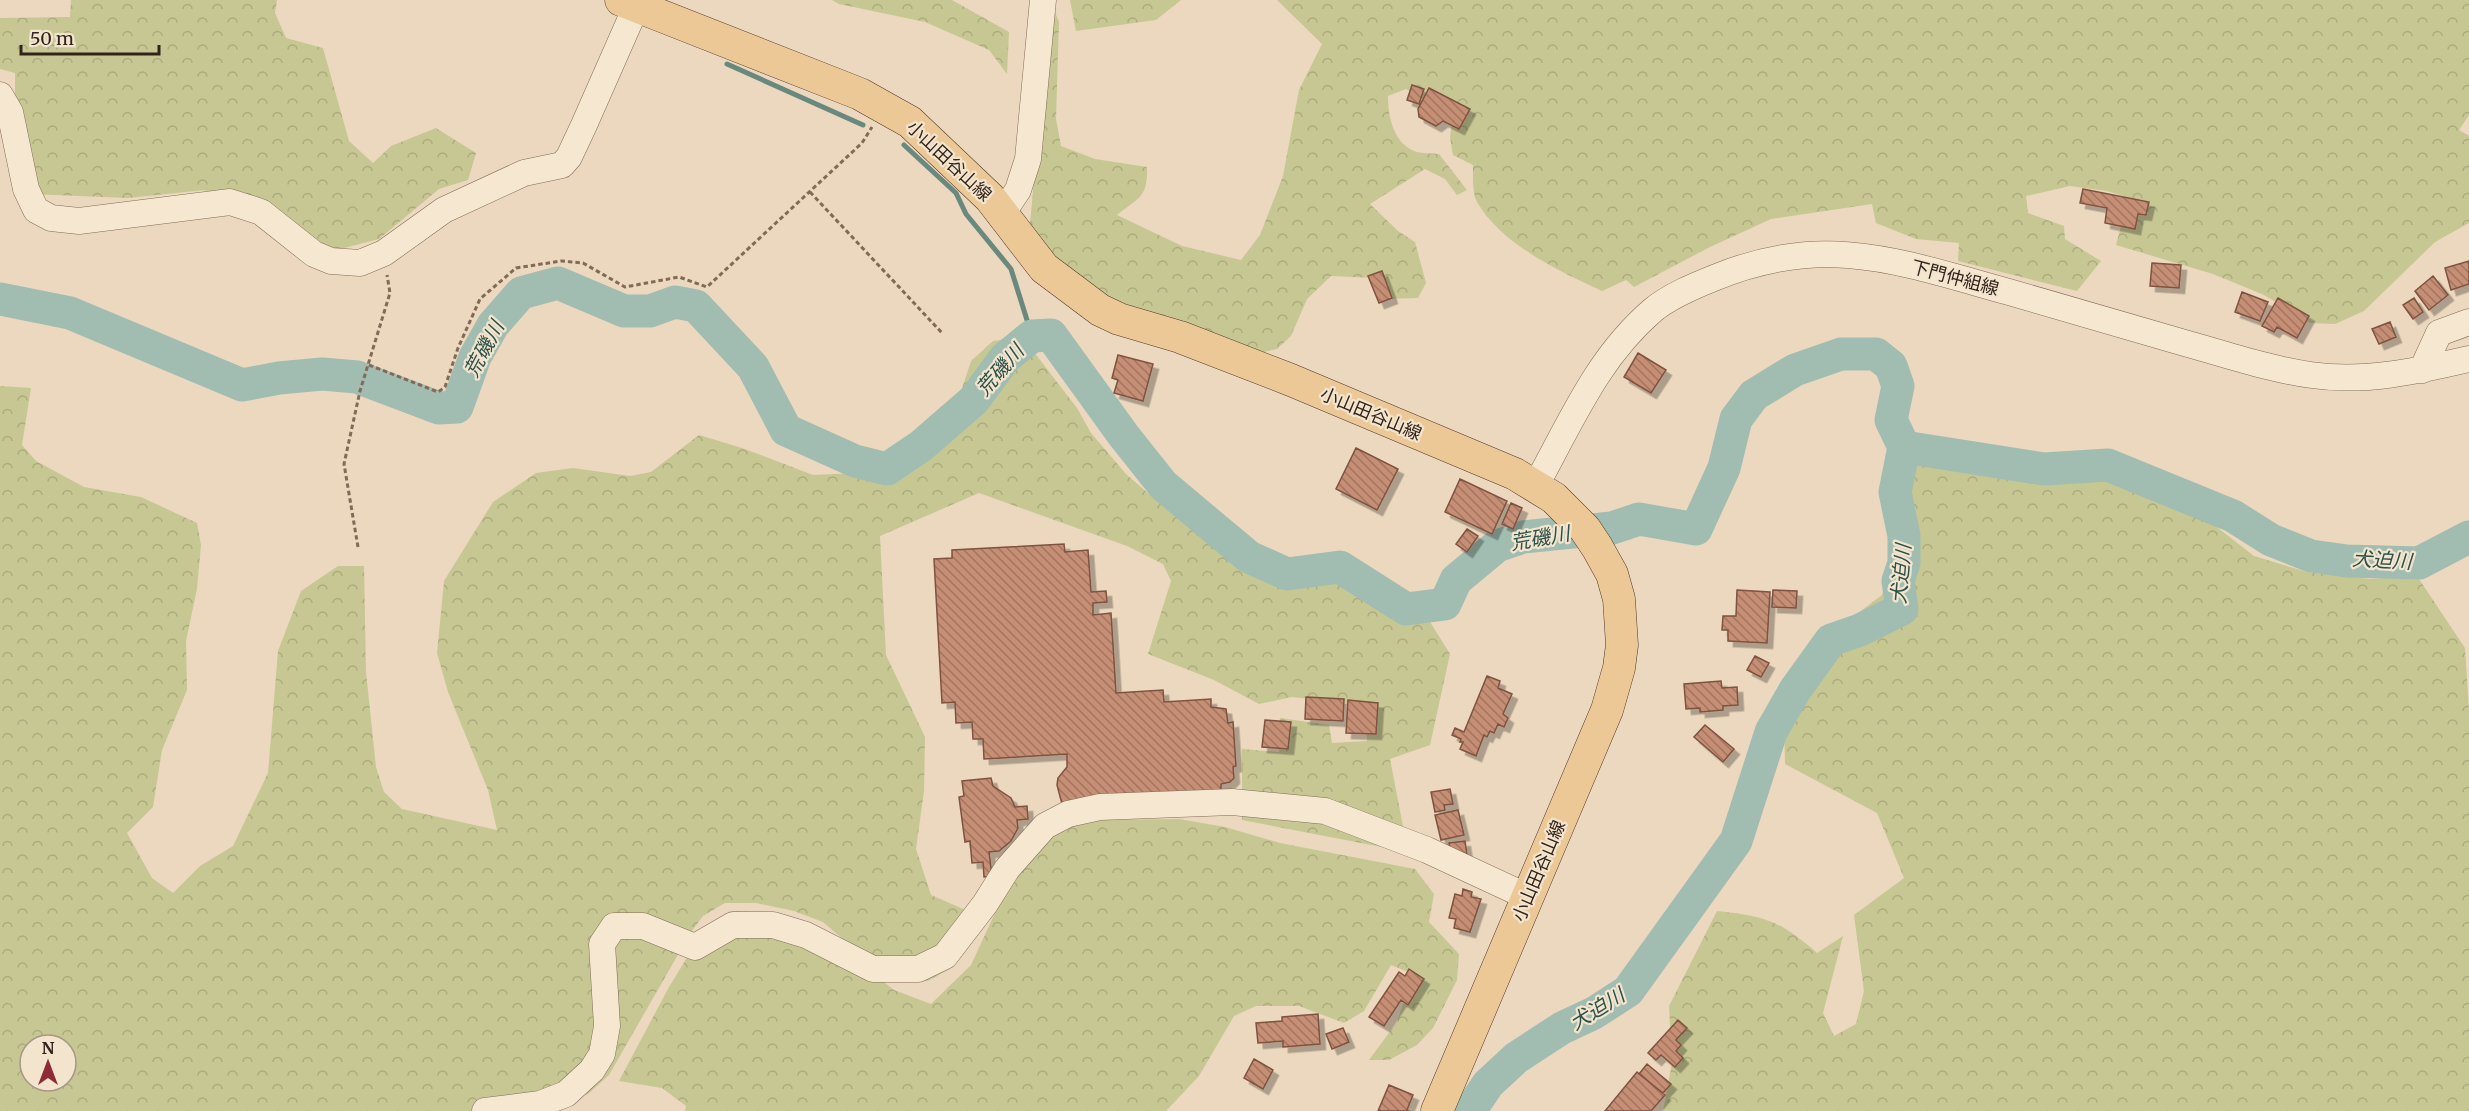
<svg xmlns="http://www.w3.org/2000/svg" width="2469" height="1111" font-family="Merriweather,'Noto Sans JP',serif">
  <defs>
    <pattern id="forest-crowns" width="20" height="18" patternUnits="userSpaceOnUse" patternTransform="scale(1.5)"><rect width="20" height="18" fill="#c7c793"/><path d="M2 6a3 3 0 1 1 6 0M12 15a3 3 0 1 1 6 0" fill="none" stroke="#abab7e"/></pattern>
    <pattern id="building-back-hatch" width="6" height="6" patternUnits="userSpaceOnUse" patternTransform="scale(1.5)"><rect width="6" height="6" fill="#c78e76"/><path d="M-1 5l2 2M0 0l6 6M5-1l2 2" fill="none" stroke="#a27460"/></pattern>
    <filter id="shadow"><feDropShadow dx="5.5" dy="5.5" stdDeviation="0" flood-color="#0004"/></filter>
  </defs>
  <rect width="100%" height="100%" fill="#ebd8be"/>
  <path fill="url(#forest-crowns)" fill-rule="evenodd" d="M71,0h206l-2,13 11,25 37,10 26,93 24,22 18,-17 45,-18 40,25 -8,27 -29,9 -60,50 -43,11 -112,-41 -19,-19 -77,8 -98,-4 -15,-85v-36l-15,-4v-51l70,-1z
    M832,0h120l57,32 -2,42 -18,-24 -64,-28 -86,-18z
    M1050,0l9,22 -3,97 5,27 34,13 52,8c1,31 -9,31 -30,48l65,31 59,14 19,-25 23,-59 16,-86 23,-46 -45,-44h1192v115l-10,15 10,6v87l-34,19 -71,69 -29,13 -25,-1 -46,-28 -51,-21 -97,-29 5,-19 18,-25 -32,-10 -37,-5 -44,10 2,17 36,13 1,13 36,22 -24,30 -119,-30 1,-18 -43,-4 -40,-16 -4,-19 -101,15 -61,28 -76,40 -8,-7 -24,11c-43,-20 -100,-46 -125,-89 -5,-10 -4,-26 -4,-37l-20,-10 -3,-18 3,-21 -47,-27 -18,7c0,20 5,46 26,55 7,3 17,2 25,3l28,36 -10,5 -12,-16 -20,-10 -55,35 28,27 17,11 11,41 -8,15 -34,1 -11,-21 -42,-2 -24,23 -16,37 -14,13 -22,5 -106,-32 -78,-42 -41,-56z
    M1070,0h111l-25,20 -80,11z
    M1009,339l21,8 47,61 14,25 35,41 38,33 68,36 63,26 80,15 47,25 28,45 -20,91 -40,14 18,93 -166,-32v-71l37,3 1,-34 49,7 3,18 35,-2 -2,-36 -73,-8 -33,7 -45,-24 -66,-26 23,-73 -8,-17 -36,-18 -148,-53 -99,43 6,119 39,82 -1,54 -8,58 15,46 39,17 -17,55 -25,14 -27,1 -37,-25 -41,-35 -29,-11 -38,-8h-31l-22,13 -12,16 -82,143 -21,19 -26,8 -47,9h-515v-725l31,2 -9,57 14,16 48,26 57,10 56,26 4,22 -4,44 -11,52 1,49 -25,60 -9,57 -26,26 25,45 21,15 27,-27 33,-20 35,-73 10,-122 23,-60 37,-25h26l2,106 10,95 8,25 18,17 95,21 -9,-40 -40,-98 -11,-39 7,-72 49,-79 43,-29 37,-5 57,8 21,-4 48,-37 43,13 71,27 44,-2 77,-42 20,-18 17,-52 22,-20zM30,1045h36v36h-36z
    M1912,451c46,16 93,24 141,21 18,-1 37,-9 54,-13l37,35 32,-12 42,46 36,28 53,16 63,7 47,-3 48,72 4,63v400h-806l9,-48 -3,-57 48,-95c48,5 64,10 100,42l26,-17 -20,77 11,23 22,-12 8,-33 -10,-76 50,-37 -27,-65 -92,-49 -2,-80 21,-30 78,-59 17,-53 -15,-58 7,-21z
    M1179,819l46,8 55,16 135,26 19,25 -5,28 30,32 -2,26 -24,48 -16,17 -28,15h-20l28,-38 16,-48 -22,-9 -27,46 -20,12 -45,-17h-43l-22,10 -35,60 -33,35h-481l1,-5 -24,-18 -43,-7 50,-94 35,-57 26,-19 35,1 48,14 81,64 37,14 40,-39 24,-52 28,-46 34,-34 23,-13z"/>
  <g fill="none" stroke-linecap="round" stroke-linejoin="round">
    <path stroke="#6a897e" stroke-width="5" d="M727,64l136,61
      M904,145l52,48 10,21 45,55 21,67"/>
    <path stroke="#a1bcb1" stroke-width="33" d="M0,299l70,14 172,72 37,-7 43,-4 35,3 82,31 18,-1 18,-50 18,-32 28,-32 37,-10 66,28h26l25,-9 21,4 57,61 33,63 69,31 32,8 34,-23 53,-46 31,-42 27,-22 19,-1 73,101 39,49 86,72 38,17 53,-7 66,42 39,-5 11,-24 41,-34 26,-9 89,-9 27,-9 57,10 28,-61 12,-49 18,-24 41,-25 46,-16h35l15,12 7,20 -7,34 13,27
      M1904,447l140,22 64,-4 125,51 38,24 40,16 36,5 72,2 50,-26
      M1470,1111l18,-27 28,-26 46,-30 32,-15 34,-22 108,-150 35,-109 24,-42 36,-50 29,-10 42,-21 -4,-28 6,-18v-27l-9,-44 9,-45"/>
  </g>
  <path fill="url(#building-back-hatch)" stroke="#7f523f" stroke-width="1.5" filter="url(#shadow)" d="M1412,85l12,4 -5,15 -12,-4z
    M1429,88l41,21 -11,20 -16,-8 -7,5 -17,-9 -1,-8z
    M2083,189l66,13 -3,13 -8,-1 -3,15 -30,-6 2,-15 -27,-5z
    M2469,261v23l-18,6 -6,-22z
    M2152,263l29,2 -2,23 -29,-2z
    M1382,271l10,27 -13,5 -11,-27z
    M2433,276l15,19 -19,15 -14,-19z
    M2242,292l26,10 -8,19 -25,-9z
    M2278,298l31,18 -12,22 -20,-11 -3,5 -12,-6z
    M2414,298l9,14 -10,7 -10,-14z
    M2390,322l6,15 -17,7 -7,-15z
    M1638,353l28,17 -15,23 -27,-16z
    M1118,355l35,9 -10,37 -29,-8 4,-13 -6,-2z
    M1356,448l42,21 -21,41 -41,-21z
    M1460,479l47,22 -15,33 -47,-22z
    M1511,503l11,5 -9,21 -11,-5z
    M1467,529l11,7 -11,16 -11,-8z
    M1064,544l1,8 23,-2 3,42 15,-1 1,11 -14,1v12l18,-2 5,80 47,-3 1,12 47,-3v8l15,2 2,14 5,-1 3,44 -3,1 1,11 -4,4 -9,2v10l-159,10 -5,-19 1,-7 9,-11v-13l-83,5 -1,-20h-10l-1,-17 -16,1 -1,-21 -13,1 -8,-144 18,-1v-8z
    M1737,590l33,2 -3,51 -39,-2v-11h-6l1,-14h13z
    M1773,590l24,1 -1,17 -24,-1z
    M1755,656l14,7 -8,14 -14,-7z
    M1487,676l13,5 -2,7 14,6 -9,20 5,4 -4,9 -6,-3 -4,9 -4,-2 -3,6 -3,-2 -8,21 -16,-7 3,-7h-3l1,-3 -9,-4 3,-7 9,4z
    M1721,681l1,7 15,-1 1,18 -15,1v4l-23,2v-4l-14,1 -2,-25z
    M1306,697l38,2 -1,22 -38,-2z
    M1348,700l30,3 -2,31 -30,-1z
    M1265,720l26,2 -3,27 -26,-2z
    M1705,725l29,24 -11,13 -29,-25z
    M991,778l2,8 18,12 4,9 12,-1 1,13 -11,1 1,8 -7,13 -12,10 -10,1 3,24 -8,1 -1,-15 -11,1 -2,-22 -5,1 -6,-45 5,-1 -2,-15z
    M1450,789l3,15 -9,1 1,5 -10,2 -4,-20z
    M1458,810l6,25 -23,5 -6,-25z
    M1465,841l2,14 -15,3 -3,-15z
    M1463,889l9,3 -1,5 10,2 -11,33 -16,-4 2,-9 -7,-1 6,-24 7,2z
    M1409,969l15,10 -16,26 -7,-5 -17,26 -15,-9 30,-45 6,4z
    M1318,1014l2,30 -37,3v-6l-25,2 -2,-20 26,-2v-4z
    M1678,1020l9,8 -11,12 5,5 -5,6 7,7 -8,9 -14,-12 -5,5 -8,-7z
    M1343,1028l6,14 -17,7 -6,-15z
    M1254,1059l19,11 -10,19 -19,-11z
    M1647,1064l24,20 -8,9 -24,-19z
    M1637,1072l28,23 -14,16h-46z
    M1389,1085l24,10 -6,15 2,1h-31z"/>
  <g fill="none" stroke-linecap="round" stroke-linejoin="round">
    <defs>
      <path id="minor" d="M0,95l10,17 16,77 10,21 15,8 28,3 151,-19 31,10 53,42 17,7 29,2 24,-10 60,-43 80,-37 38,-8 7,-8 15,-32 52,-118
        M1002,214l16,-24 10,-31 15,-159
        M2422,370l17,-37 30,-11
        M1536,485c35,-63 61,-127 117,-175 17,-14 41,-24 61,-32 110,-46 186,-16 295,14 59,17 119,34 179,52 40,11 81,25 123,31 53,8 107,-4 158,-16
        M485,1111l55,-7 26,-10 26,-24 10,-16 5,-28 -5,-82 12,-18h29l52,21 38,-22h40l33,10 67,34h45l27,-13 40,-52 22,-35 38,-43 23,-12 32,-7 132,-5 93,9 102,39 101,47"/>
      <path id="major" d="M621,0l239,94 50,28 80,76 54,70 56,42 19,9 61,18 111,43 224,94 39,24 31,31 12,18 15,27 7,25 3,46 -3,23 -12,42 -170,401"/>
    </defs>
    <use href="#minor" stroke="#826a58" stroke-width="27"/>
    <use href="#major" stroke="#4f392c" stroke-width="33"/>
    <path stroke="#826a58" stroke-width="3" stroke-dasharray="4.5 3" stroke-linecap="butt" d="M810,192l133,142
      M369,365l69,27 7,-5 13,-39 22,-49 36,-31 45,-7 22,2 42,24 54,-10 28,10 155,-144 10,-16
      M358,547l-14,-83 16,-73 30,-98 -3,-18"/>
    <use href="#minor" stroke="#f6e7d1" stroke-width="26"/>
    <use href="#major" stroke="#edc897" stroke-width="32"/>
  </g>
  <g text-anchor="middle" stroke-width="4.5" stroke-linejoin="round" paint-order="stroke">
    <g font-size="18" fill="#32241c" stroke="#f3e4cd">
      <text transform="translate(949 161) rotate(43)" y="6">小山田谷山線</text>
      <text transform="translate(1955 278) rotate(15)" y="6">下門仲組線</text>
      <text transform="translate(1371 414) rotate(23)" y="6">小山田谷山線</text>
      <text transform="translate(1539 871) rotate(-67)" y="6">小山田谷山線</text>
    </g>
    <g font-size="20" font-style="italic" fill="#2c514a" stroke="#f3e4cd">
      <text transform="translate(484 349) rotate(-62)" y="7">荒磯川</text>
      <text transform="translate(1000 370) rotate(-49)" y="7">荒磯川</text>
      <text transform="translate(1540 538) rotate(-10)" y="7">荒磯川</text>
      <text transform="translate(2382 560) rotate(3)" y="7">犬迫川</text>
      <text transform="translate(1901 574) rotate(-85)" y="7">犬迫川</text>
      <text transform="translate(1597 1009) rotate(-32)" y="7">犬迫川</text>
    </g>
  </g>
  <g transform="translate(48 1063)"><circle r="28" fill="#f3e4cd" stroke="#a69786" stroke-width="1.5"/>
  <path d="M0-4.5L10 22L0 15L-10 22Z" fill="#8d2c37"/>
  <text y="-9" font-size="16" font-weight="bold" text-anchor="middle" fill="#32241c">N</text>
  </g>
  <path d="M21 45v9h138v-9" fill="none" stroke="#32241c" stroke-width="3"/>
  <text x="30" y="45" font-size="18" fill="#32241c" stroke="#f3e4cd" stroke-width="4.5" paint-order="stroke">50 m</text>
</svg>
